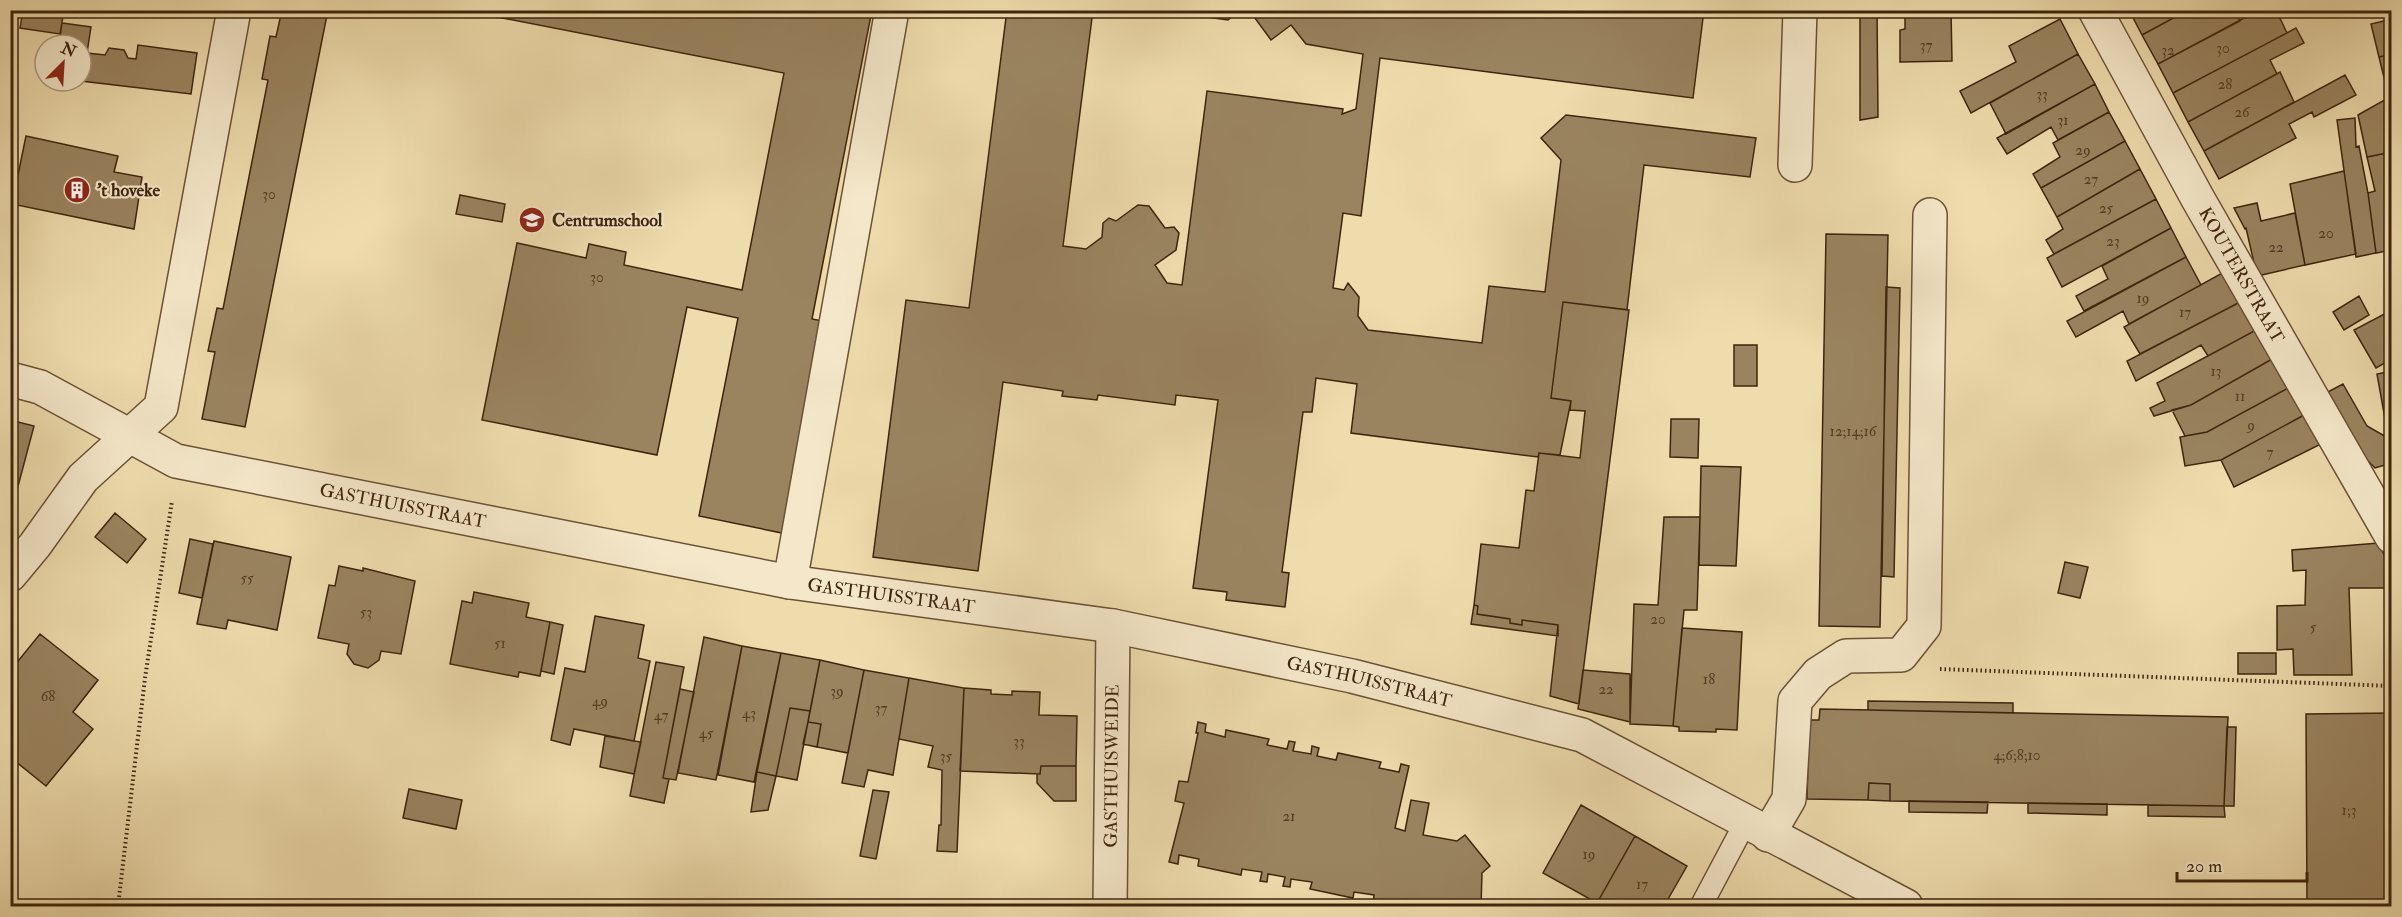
<svg xmlns="http://www.w3.org/2000/svg" width="2402" height="917" font-family="'IM FELL Double Pica',serif">
  <rect width="100%" height="100%" fill="#efdcad"/>
  <filter id="stains"><feTurbulence type="fractalNoise" baseFrequency=".00333" numOctaves="4"/><feColorMatrix values="0 0 0 0 .2 0 0 0 0 .09 0 0 0 0 .02 0 0 0 .5 -.17"/></filter>
  <radialGradient id="worn" r=".72"><stop offset=".6" stop-color="#630" stop-opacity="0"/><stop offset="1" stop-color="#630" stop-opacity=".3"/></radialGradient>
  <path fill="#9a8460" stroke="#3e240d" stroke-width="1.5" d="M23,10h41l-4,24 -40,-6z
    M282,10h46l-83,417 -43,-8 13,-67 -7,-1 9,-43 6,1 45,-229 -6,-1 8,-43 6,1z
    M462,10h410l-60,309 11,2 -41,212 -83,-17 39,-198 -51,-11 -30,148 -175,-35 35,-177 69,15 3,-14 37,8 -2,13 118,25 42,-217z
    M1007,10h86l-30,236 23,3 16,-12 1,-14 6,-5 7,3 22,-16 11,1 16,22 9,-1 5,6 -3,17 -21,15 12,18 15,2 25,-194 136,18 -1,5 14,-5 7,-55 -57,-10 -15,-19 -20,15 -22,-30h455l-11,88 -313,-40 -19,158 -18,-3 -10,75 11,2 4,-7 11,14 -1,19 10,14 114,13 7,-57 56,6 16,-132 -20,-22 25,-23 190,23 -6,39 -106,-12 -17,145 -64,-8 -12,96 20,3 -11,54 -21,-2 -1,4 -187,-24 6,-49 -41,-6 -4,34h-9l-21,160 7,1 -4,34 -59,-7 1,-8 -34,-4 25,-188 -42,-5 -1,10 -77,-10 -1,5 -35,-4 1,-5 -60,-9 -25,189 -105,-14 33,-257 63,8z
    M1178,10h62l-12,10 -50,-7z
    M1860,10h17l1,107 -18,3z
    M1905,10h46l1,51 -52,1v-32l5,-1z
    M2129,10h59l-46,25z
    M2188,10h46l6,11 -82,43 -16,-29z
    M2259,10h17l11,23 -114,60 -15,-29z
    M2060,19l18,35 -107,59 -11,-22 56,-29 -7,-16z
    M2392,19v35l-13,3 -8,-33z
    M62,23l29,4 -4,26 18,2 4,-7 15,2 4,8 8,1 2,-14 59,8 -6,41 -110,-13v-36h-22z
    M2296,28l8,15 -34,17 7,14 -89,48 -15,-29z
    M2078,54l17,30 -89,50 -16,-31z
    M2392,54v34l-5,2 -8,-33z
    M2280,72l14,30 -90,49 -16,-29z
    M2345,75l11,20 -42,22 -2,-5 -23,12 7,14 -77,41 -15,-28z
    M2095,84l14,28 -51,28 -7,-13 -44,27 -10,-16z
    M2388,98l4,10v44l-25,5 -9,-42z
    M2109,112l16,29 -84,47 -8,-14 27,-17 -7,-14z
    M2355,118l1,29 3,-1 9,47 8,60 -20,4 -19,-137z
    M26,136l92,20 -4,16 28,5 -8,52 -122,-25z
    M2125,141l15,28 -83,48 -16,-29z
    M2392,152v98l-16,3 -8,-60 7,-2 -8,-34z
    M2140,169l16,30 -102,55 -8,-14 17,-11 -6,-12z
    M2344,171l12,83 -51,11 -15,-81z
    M460,195l45,9 -3,18 -46,-8z
    M2156,199l15,29 -109,59 -15,-29z
    M2257,203l4,18 34,-8 10,52 -48,11 -11,-48 -1,1 -11,-21z
    M2171,228l15,29 -102,54 -8,-15 32,-17 -6,-13z
    M1826,234l62,1 -8,392 -61,-1z
    M2186,257l15,28 -72,39 -6,-13 -47,26 -9,-16z
    M2226,271l16,30 -102,53 -16,-27z
    M1886,287l14,1 -6,289 -12,-1z
    M2359,296l10,19 -25,15 -11,-18z
    M2242,301l16,28 -50,27 -7,-11 -65,36 -9,-20z
    M1563,302l66,8 -50,394 -29,-8 8,-71 -36,-5v5l-12,-2v-4l-33,-5 1,-8 -4,-1 7,-61 38,4 7,-58 8,1 5,-38 41,5 5,-47 -15,-1 1,-9 -20,-3z
    M2392,310v49l-16,9 -22,-38z
    M2258,329l16,29 -83,47 -37,11 -4,-8 15,-7 -8,-18z
    M1734,345h23v41h-23z
    M2274,358l16,29 -83,45 -22,4 -13,-26 19,-5z
    M2392,371v46l-7,2 -8,-45z
    M2343,384l24,42 21,12 -3,-19 7,-2v46l-17,5 -18,-18 -35,-55z
    M2290,387l16,27 -85,46 -36,6 -5,-29 27,-5z
    M2306,414l15,30 -87,43 -13,-27z
    M1671,419h28l-1,39 -28,-1z
    M10,420l24,6 -17,64 -7,-2z
    M1701,466l40,1 -5,99 -37,-1z
    M115,513l31,26 -19,24 -32,-26z
    M1664,517h36l-3,93h-13l-11,116 -43,-2 4,-120 24,1z
    M190,539l23,5 -11,54 -23,-5z
    M214,541l77,16 -14,73 -49,-10 -2,9 -29,-5z
    M2379,543l13,30v15h-43l3,87h-58l-1,-26 -16,1v-44l28,-1 1,-35 -13,1 -1,-21z
    M2065,562l23,5 -8,31 -22,-5z
    M339,566l24,5v-3l52,13 -14,73 -20,-3 -2,9 -11,8 -14,-4 -7,-10 2,-10 -31,-6 11,-53 6,1z
    M474,592l55,11 -3,14 24,5 -10,54 -21,-4 -1,5 -68,-13 12,-63 10,2z
    M1474,605l4,1 -1,8 33,5v4l12,2v-5l36,5v11l-87,-12z
    M595,616l49,9 -6,33 12,3 -16,80 -60,-12 -4,16 -19,-5 14,-72 20,4z
    M550,622l13,3 -9,49 -13,-3z
    M1682,628l60,4 -5,98 -21,-1v3l-37,-1v-4l-6,-1z
    M40,634l58,46 -25,32 20,17 -47,57 -36,-29v-86z
    M704,637l38,9 -26,134 -38,-7z
    M742,646l39,7 -27,129 -36,-7z
    M781,653l39,7 -10,51 -20,-3 -14,68 -19,-4z
    M2238,653h38v21h-38z
    M820,660l44,10 -16,83 -31,-6 4,-23 -13,-2z
    M656,662l28,5 -21,111 6,1 -5,24 -34,-7z
    M864,670l45,8 -16,97 -25,-5 -4,17 -22,-4z
    M1583,670l47,4v48l-52,-13z
    M909,678l55,10 -7,164 -20,-1 2,-26h2l1,-55 -14,-3 5,-21 -34,-7z
    M964,688l27,2v4l21,1v-4l28,1 -1,23 38,1 -1,50h-35l-1,8 -80,-3z
    M680,689l14,3 -18,88 -13,-2z
    M1868,701l145,2v10l-145,-3z
    M790,708l20,3 -13,69 -21,-4z
    M1820,709l408,8 -4,89 -334,-5v-17l-21,-1 -1,17 -61,-1 2,-79h10z
    M2392,713v193h-85l-1,-192z
    M808,722l13,2 -4,23 -14,-3z
    M1198,722l8,2 -1,8 20,5 1,-7 43,9 -2,6 20,4 2,-8 6,1 -2,9 18,3 1,-8 7,2 -2,8 19,4 2,-7 43,9 -2,6 20,4 2,-8 8,2 -14,62 10,3 6,-31 18,3 -6,32 34,6 8,-6 25,31 -8,7 -1,33h-92l-16,-2 1,-9 -20,-3 -1,6 -43,-9 2,-7 -21,-3 -1,8 -7,-1 2,-9 -17,-3 -1,8 -7,-1 2,-9 -20,-3 -1,6 -43,-9 1,-7 -20,-4 -1,9 -9,-2 15,-59 -9,-2 4,-20 9,1 10,-49h-2z
    M2227,727h9l-2,79h-10z
    M605,736l36,6 -7,32 -34,-7z
    M1041,766h35v35h-22l-17,-18v-9h3z
    M757,772l19,4 -8,34 -17,2z
    M1869,783l21,1v17l-22,-1z
    M409,789l53,11 -6,29 -53,-11z
    M873,790l16,2 -13,67 -16,-3z
    M1909,801l79,1 -1,11 -78,-1z
    M2028,803l79,1v11l-79,-2z
    M1581,805l54,31 -38,67 -54,-30z
    M2148,805l76,1 1,11 -77,-1z
    M1635,836l52,30 -23,40h-62l-5,-3z"/>
  <g fill="none" stroke-linecap="round" stroke-linejoin="round">
    <defs>
      <path id="lane" d="M1701,906l44,-83"/>
      <g id="street">
        <path id="s1" d="M2095,10l103,189 194,338"/>
        <path d="M1795,165l5,-155"/>
        <path id="s2" d="M10,379l30,8 136,74 614,121 323,44 239,50 230,59 324,171"/>
        <path d="M10,575l25,-30 48,-67 78,-71 73,-397"/>
        <path d="M790,582l102,-572"/>
        <path d="M1768,835l21,-36 6,-98 23,-27 28,-18 55,-1 23,-29 6,-411"/>
        <path id="s3" d="M1110,906l3,-280"/>
      </g>
    </defs>
    <use href="#lane" stroke="#6a5235" stroke-width="24"/>
    <use href="#street" stroke="#6a5235" stroke-width="36"/>
    <path stroke="#3e240d" stroke-width="4" stroke-dasharray="1.5 3" stroke-linecap="butt" d="M1940,669l452,17
      M118,906l27,-228 27,-177"/>
    <use href="#lane" stroke="#f5e8ca" stroke-width="21"/>
    <use href="#street" stroke="#f5e8ca" stroke-width="33"/>
  </g>
  <defs>
    <symbol id="building-disc" viewBox="-11 -11 22 22"><circle r="9.5" fill="#8f2418" stroke="#f5e8ca"/><path d="M-4-6H4V6H1V3H-1V6H-4ZM-2.5-4.3h1.7v1.8h-1.7ZM.8-4.3h1.7v1.8H.8ZM-2.5-1h1.7V.8h-1.7ZM.8-1h1.7V.8H.8Z" fill="#fff"/></symbol>
    <symbol id="school-disc" viewBox="-11 -11 22 22"><circle r="9.5" fill="#8f2418" stroke="#f5e8ca"/><path d="M0-5L7-2L0 1L-7-2ZM-4 1L0 2.5L4 1V4Q0 6-4 4Z" fill="#fff"/></symbol>
  </defs>
  <g fill-rule="evenodd">
    <use href="#building-disc" x="62" y="175" width="30" height="30"/>
    <use href="#school-disc" x="517" y="205" width="30" height="30"/>
  </g>
  <g text-anchor="middle" stroke-width="4.5" stroke-linejoin="round" paint-order="stroke">
    <g font-size="15" fill="#553c22">
      <text x="1926" y="50">37</text>
      <text x="2223" y="53">30</text>
      <text x="2168" y="55">32</text>
      <text x="2225" y="89">28</text>
      <text x="2042" y="99">33</text>
      <text x="2242" y="117">26</text>
      <text x="2063" y="125">31</text>
      <text x="2083" y="155">29</text>
      <text x="2091" y="184">27</text>
      <text x="269" y="199">30</text>
      <text x="2106" y="213">25</text>
      <text x="2326" y="238">20</text>
      <text x="2113" y="246">23</text>
      <text x="2276" y="252">22</text>
      <text x="597" y="282">30</text>
      <text x="2143" y="303">19</text>
      <text x="2185" y="317">17</text>
      <text x="2216" y="376">13</text>
      <text x="2240" y="401">11</text>
      <text x="2251" y="430">9</text>
      <text x="1853" y="436">12;14;16</text>
      <text x="2270" y="457">7</text>
      <text x="247" y="583">55</text>
      <text x="366" y="617">53</text>
      <text x="1658" y="624">20</text>
      <text x="2313" y="632">5</text>
      <text x="500" y="648">51</text>
      <text x="1709" y="684">18</text>
      <text x="1606" y="694">22</text>
      <text x="837" y="696">39</text>
      <text x="48" y="701">68</text>
      <text x="600" y="706">49</text>
      <text x="881" y="713">37</text>
      <text x="749" y="718">43</text>
      <text x="661" y="720">47</text>
      <text x="706" y="738">45</text>
      <text x="1019" y="746">33</text>
      <text x="2017" y="760">4;6;8;10</text>
      <text x="946" y="761">35</text>
      <text x="2349" y="815">1;3</text>
      <text x="1289" y="821">21</text>
      <text x="1589" y="859">19</text>
      <text x="1642" y="889">17</text>
    </g>
    <g font-size="18" font-weight="bold" fill="#3e240d" stroke="#f5e8ca" text-anchor="start">
      <text x="97" y="196">'t hoveke</text>
      <text x="552" y="226">Centrumschool</text>
    </g>
    <g font-size="18" fill="#3e240d" stroke="#f5e8ca">
      <text dy="6" stroke="none"><textPath href="#s1" startOffset="303">KOUTERSTRAAT</textPath></text>
      <text dy="6" stroke="none"><textPath href="#s2" startOffset="417">GASTHUISSTRAAT</textPath></text>
      <text dy="6" stroke="none"><textPath href="#s2" startOffset="914">GASTHUISSTRAAT</textPath></text>
      <text dy="6" stroke="none"><textPath href="#s2" startOffset="1400">GASTHUISSTRAAT</textPath></text>
      <text dy="6" stroke="none"><textPath href="#s3" startOffset="140">GASTHUISWEIDE</textPath></text>
    </g>
  </g>
  <rect width="2402" height="917" fill="none" stroke="#efdcad" stroke-width="36"/>
  <rect x="12" y="12" width="2378" height="893" fill="none" stroke="#3e240d" stroke-width="3"/>
  <rect x="18" y="18" width="2366" height="881" fill="none" stroke="#3e240d" stroke-width="1.5"/>
  <g transform="translate(63 63) rotate(24)"><circle r="28" fill="#f5e8ca" stroke="#ac9a7e" stroke-width="1.5"/>
  <path d="M0-4.5L10 22L0 15L-10 22Z" fill="#8f2418"/>
  <text y="-9" font-size="16" font-weight="bold" text-anchor="middle" fill="#3e240d">N</text>
  </g>
  <path d="M2177 872v9h130v-9" fill="none" stroke="#3e240d" stroke-width="3"/>
  <text x="2186" y="872" font-size="18" fill="#3e240d" stroke="#f5e8ca" stroke-width="4.5" paint-order="stroke">20 m</text>
  <rect width="100%" height="100%" filter="url(#stains)"/>
  <rect width="100%" height="100%" fill="url(#worn)"/>
</svg>
